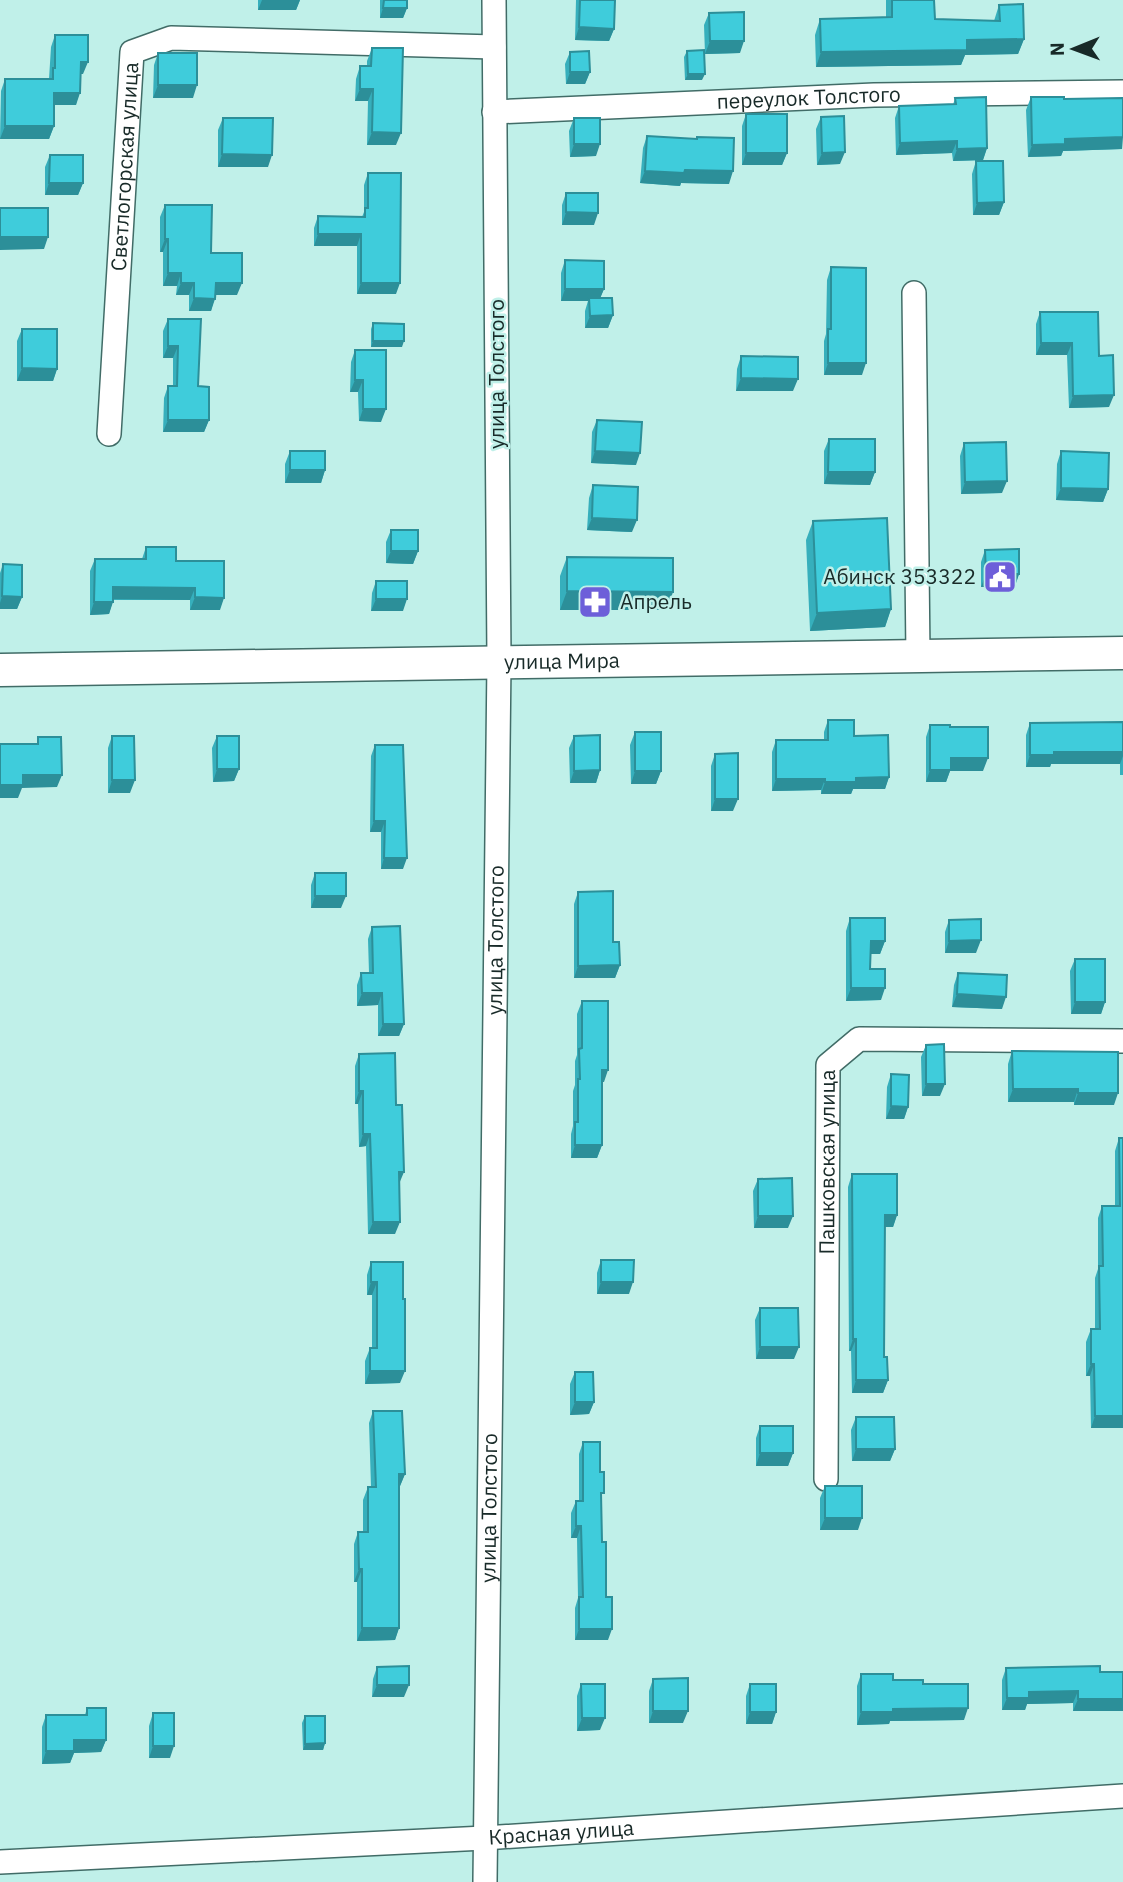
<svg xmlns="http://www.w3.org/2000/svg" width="1123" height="1882" font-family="'IBM Plex Sans',sans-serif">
  <rect width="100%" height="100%" fill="#c0f0e9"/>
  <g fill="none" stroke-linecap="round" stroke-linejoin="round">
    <defs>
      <g id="minor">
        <path id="s1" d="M494,112l380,-17 249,-3"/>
        <path d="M914,293l4,363"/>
        <path id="s2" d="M109,434l23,-382 39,-14 323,9"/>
        <path id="s3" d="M826,1479l2,-414 31,-26 264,2"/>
        <path id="s4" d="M0,1862l484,-24 639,-42"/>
        <path id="s5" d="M485,1882l14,-1221 -5,-661"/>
      </g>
      <g id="secondary">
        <path id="s6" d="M0,670l1123,-17"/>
      </g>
    </defs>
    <use href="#minor" stroke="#416c67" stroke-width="26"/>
    <use href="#secondary" stroke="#416c67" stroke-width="35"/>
    <use href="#minor" stroke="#fff" stroke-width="23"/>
    <use href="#secondary" stroke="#fff" stroke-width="32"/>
  </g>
  <path fill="#36afbc" d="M258,0h42l-4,10h-38z
    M380,0h27v8l-4,10h-23z
    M576,0h39l-1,29 -5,12 -34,-1z
    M886,0h48l1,19 59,2 5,-16 25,34 -6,15 -53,1 -4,10 -145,2 -1,-32 5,-16 66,-2z
    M709,13l31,40 -35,1 -1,-29z
    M55,35l28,39h-3l-4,31h-22v21l-5,13h-49l1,-48 4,-12h44l2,-32z
    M372,48l24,97h-29l1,-44h-13l1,-22 4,-13h7v-5z
    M687,51l15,29h-17l-1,-23z
    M570,52l20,20 -5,12h-19l-1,-20z
    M158,53l35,45h-40l1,-33z
    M1031,97l33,2 58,50 -59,2 -2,5 -33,1 -2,-47z
    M955,98l32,50 -4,12 -30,1 -1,-8 -56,2 -1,-37 4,-12 54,-1z
    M746,114l41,39 -5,12h-40v-39z
    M821,117l19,47 -23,1 -1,-36z
    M223,118l45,49h-50v-37z
    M574,118l22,38 -26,1 -1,-26z
    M647,136l82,48 -48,-1 -1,3 -40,-3 3,-35z
    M50,155l33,28 -5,12h-33v-28z
    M976,161l28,41 -5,13h-26l-1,-41z
    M368,173l28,121h-39v-48h-43v-18l4,-12 44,1 2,-5v-27z
    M566,193l28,32h-32v-20z
    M165,205l46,48 26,42h-22l-4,16h-22v-16h-13l1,-9h-14v-34h-3v-35z
    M565,260l39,29 -4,9 13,17 -5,13h-23v-17l3,-10h-27v-28z
    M831,267l31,108h-38v-34l2,-7 1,-54z
    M1040,312l59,44 10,51 -40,1 -2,-53h-31v-31z
    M168,319l30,67 11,34 -5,12h-41l1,-34 4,-12h5v-28h-10v-27z
    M373,323l29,24h-31v-18z
    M22,329l35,40 -4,12h-36v-40z
    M355,350l26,72 -22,-1 -1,-29h-8l1,-30z
    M741,356l52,35h-57l1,-22z
    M597,420l39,45 -45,-2 1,-31z
    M829,439l46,33 -5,13 -46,-1v-33z
    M964,443l38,50 -41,1 -1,-38z
    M290,451l35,19 -4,13h-36v-19z
    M1061,451l47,38 -5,13 -47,-2 1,-36z
    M593,485l39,47 -45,-2 2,-32z
    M813,521l78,88 -6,18 -75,4 -4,-91z
    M391,530l27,21 -5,13 -27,-1v-21z
    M146,547l30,14 44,49h-30v-10h-77l-4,14 -19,1v-44l5,-12h47z
    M985,550l34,24 -4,12 -34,1v-25z
    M567,557l100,53h-107v-34z
    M3,564l19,33 -5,12h-17v-36z
    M376,581l27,30h-32l1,-18z
    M828,720l26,16 35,41 -4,12h-32l-2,5h-30v-4l-49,1v-39l4,-12h48v-8z
    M1123,722v53h-3v-11h-69l-1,3h-24v-32l4,-12z
    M930,725l20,2 33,44h-33l-4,11h-20v-45z
    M635,732l26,39 -5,13h-25l-1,-39z
    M112,736l18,57h-22v-45z
    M217,736l22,33 -5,12 -21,1 -1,-34z
    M574,736l26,34 -4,13h-26l-1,-35z
    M375,745l28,124h-22v-37h-11l1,-76z
    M715,754l18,57h-22v-45z
    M315,873l26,35h-30v-23z
    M578,892l35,50 7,23 -5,13h-41v-74z
    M850,918l35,23 -5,13h-9l-1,15 11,31 -35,1v-70z
    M949,920l27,33h-31v-21z
    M372,927l32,97 -5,12h-21v-31l-21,1v-21l4,-12h8l-1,-34z
    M1075,959l30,43 -4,12h-30l-1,-43z
    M958,973l44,36 -50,-2 2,-22z
    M582,1001l22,81h-2v63l-5,13h-26v-24l2,-8v-35l2,-6v-24l2,-6v-41z
    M926,1045l14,51h-18l-1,-39z
    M1012,1051l102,54h-40v-3h-66v-38z
    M359,1054l37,51 3,79 -4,50h-27l-2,-88 -7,1 -1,-43h-3v-38z
    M891,1074l17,33 -4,12h-18l1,-32z
    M1119,1138l4,290h-32l-1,-52h-4v-34l5,-13h4v-51l3,-9v-51l4,-12h13v-55z
    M852,1174l45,41 -4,12h-8l-1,130 4,23 -5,13h-31l-1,-42h-2l-1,-164z
    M758,1179l30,49h-34l-1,-37z
    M601,1260l28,34h-32v-21z
    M371,1262l29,121 -35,1v-23l5,-13h2v-53h-5v-20z
    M760,1308l34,51h-38l-1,-39z
    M575,1372l19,30 -5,12 -19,1v-31z
    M373,1411l32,63 -5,12h-1v142l-4,12 -38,1v-59h-3v-38l4,-12h5v-32l5,-13h3l-2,-64z
    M856,1417l39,32 -5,12h-38l-1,-31z
    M760,1426l33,27 -5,13h-32v-28z
    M583,1442l17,30 2,70 4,55 2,43h-33v-32l3,-10 -1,-60h-6v-25l5,-12h3v-47z
    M825,1486l33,44h-38v-32z
    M377,1667l27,30h-32l1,-18z
    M1006,1668l94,4h23v39h-50v-8l-46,1 -2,6h-23v-30z
    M861,1674l62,10 41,36 -74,1 -1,3 -32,1v-39z
    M653,1679l30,44h-34v-32z
    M581,1684l19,46 -23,1v-35z
    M750,1684l26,28 -4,12h-26v-28z
    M87,1708l19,32 -5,12 -27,1 -4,10 -28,1v-37l4,-12h39z
    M153,1713l17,45h-21v-32z
    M305,1716l20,27 -2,7h-20l-1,-27z"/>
  <path fill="#2c8f99" d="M262,0h38l-4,10h-38z
    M383,8h24l-4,10h-23z
    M579,27l35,2 -5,12 -34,-1z
    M1024,39l-6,15 -53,1 -4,10 -145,2 5,-15 146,-12z
    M710,41h34l-4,12 -35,1z
    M81,62h7l-5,12h-7z
    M570,72h20l-5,12h-19z
    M688,74h17l-3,6h-17z
    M158,85h39l-4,13h-40z
    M360,89h13l-5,12h-13z
    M54,93h26l-4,12h-26z
    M5,126h49l-5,13h-49z
    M372,132l29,1 -5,12h-29z
    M1123,137l-1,12 -59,2 -2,5 -33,1 4,-12 33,-6z
    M957,141l-5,12 -56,2 4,-12z
    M574,144h26l-4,12 -26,1z
    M987,148l-4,12 -30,1 4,-12z
    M845,152l-5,12 -23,1 5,-12z
    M746,153h41l-5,12h-40z
    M222,154l50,1 -4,12h-50z
    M685,170l48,1 -4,13 -48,-1 -1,3 -40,-3 5,-12z
    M49,183h34l-5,12h-33z
    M1004,202l-5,13h-26l4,-12z
    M566,212l32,1 -4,12h-32z
    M318,234h43l-4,12h-43z
    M0,237h48l-4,12 -44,1z
    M165,239h3l-5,13h-3z
    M168,273h13l-4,13h-14z
    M181,283h13l-5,12h-13z
    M216,283h26l-5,12h-26z
    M361,283h39l-4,11h-39z
    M565,289h39l-5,12 -10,-3 -1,3h-27z
    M194,298l21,1 -4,12h-22z
    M613,315l-5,13h-23l5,-12z
    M373,341h31l-2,6h-31z
    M1041,343h31l-5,12h-31z
    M168,346h10l-5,12h-10z
    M828,363h38l-4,12h-38z
    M22,368l35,1 -4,12h-36z
    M741,378l57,1 -5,12h-57z
    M355,380h8l-5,12h-8z
    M1114,395l-5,12 -40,1 4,-12z
    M363,409h23l-5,13 -22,-1z
    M168,420h41l-5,12h-41z
    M595,451l45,2 -4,12 -45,-2z
    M290,470h35l-4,13h-36z
    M828,472h47l-5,13 -46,-1z
    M1007,481l-5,12 -41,1 4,-12z
    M1061,488l47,1 -5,13 -47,-2z
    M592,518l45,2 -5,12 -45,-2z
    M391,551h27l-5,13 -27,-1z
    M986,574h33l-4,12 -34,1z
    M113,587l82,1 -5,12 -81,-1z
    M567,591l106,1 -6,18h-107z
    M2,596l20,1 -5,12h-17v-6z
    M195,597l29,1 -4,12h-30z
    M376,599h31l-4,12h-32z
    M94,602h19l-4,12 -19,1z
    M891,609l-6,18 -75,4 7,-18z
    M1054,752h69v4l-3,8h-69l-1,3h-24l4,-12z
    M951,758h37l-5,13h-33l-4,11h-20l4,-12z
    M217,769h22l-5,12 -21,1z
    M600,770l-4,13h-26l4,-12z
    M635,771h26l-5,13h-25z
    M23,775h39l-5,12 -35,1 -4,10h-18v-13z
    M889,777l-4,12h-32l-2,5h-30l4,-12 31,-4z
    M776,779h49l-4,11 -49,1z
    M112,780h23l-5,13h-22z
    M715,799h23l-5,12h-22z
    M374,821h11l-4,11h-11z
    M384,858h23l-4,11h-22z
    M315,896h31l-5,12h-30z
    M981,940l-5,13h-31l4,-12z
    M871,941h14l-5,13h-14z
    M620,965l-5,13h-41l4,-12z
    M851,988h34l-4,12 -35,1z
    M362,993h20l-4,12 -21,1z
    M957,994l49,3 -4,12 -50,-2z
    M1075,1002h30l-4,12h-30z
    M383,1024h21l-5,12h-21z
    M602,1070h6l-4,12h-6z
    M926,1084h19l-5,12h-18z
    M1013,1089h65l-4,13h-66z
    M359,1091h4l-5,13h-3z
    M1078,1093h40l-4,12h-40z
    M891,1106l17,1 -4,12h-18z
    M363,1134h7l-4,12 -7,1z
    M575,1145h27l-5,13h-26z
    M399,1172h5l-5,12z
    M885,1215h12l-4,12h-12z
    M758,1216h35l-5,12h-34z
    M373,1222h27l-5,12h-27z
    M371,1282h6l-5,13h-5z
    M601,1282h32l-4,12h-32z
    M853,1339h3l-5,12h-2z
    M760,1347h39l-5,12h-38z
    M1091,1364h3l-4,12h-4z
    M370,1371h35l-5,12 -35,1z
    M856,1380h32l-5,13h-31z
    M575,1402h19l-5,12 -19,1z
    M1095,1416h28v12h-32z
    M856,1449h39l-5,12h-38z
    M760,1453h33l-5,13h-32z
    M399,1474h6l-5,12h-6z
    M825,1518h37l-4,12h-38z
    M576,1526h5l-4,12h-6z
    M359,1569h3l-5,13h-3z
    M362,1628h37l-4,12 -38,1z
    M579,1629h33l-4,11h-33z
    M377,1685h32l-5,12h-32z
    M1078,1691l-5,12 -46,1 -2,6h-23l5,-12 22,-6z
    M1078,1699h45v12h-50z
    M968,1708l-4,12 -74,1 -1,3 -32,1 4,-13 32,-3z
    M653,1711h35l-5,12h-34z
    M750,1712h26l-4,12h-26z
    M582,1718h23l-5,12 -23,1z
    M74,1740h32l-5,12 -27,1 -4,10 -28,1 4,-13z
    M325,1743l-2,7h-20l2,-6z
    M153,1746h21l-4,12h-21z"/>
  <path fill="#3fccdb" stroke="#2c8f99" stroke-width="2" d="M384,0h23v8h-24z
    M580,0h35l-1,29 -35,-2z
    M892,0h42l1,19 65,2 -1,-16 24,-1 1,35 -57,1v10l-146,2 -1,-33 72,-2z
    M744,12v29h-34l-1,-28z
    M55,35h33v27h-7l-1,31h-26v33h-49v-47h48v-11h2z
    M372,48h31l-2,85 -29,-1 1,-43h-13v-23h11z
    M704,50l1,24h-17l-1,-23z
    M589,51l1,21h-20v-20z
    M158,53h39v32h-39z
    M986,97l1,51 -30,1v-8l-57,2 -1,-37 57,-2 -1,-6z
    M1031,97h33v2l59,-1v39l-58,2v5l-33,1z
    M746,114h41v39h-41z
    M844,116l1,36 -23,1 -1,-36z
    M223,118h50l-1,37 -50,-1z
    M574,118h26v26h-26z
    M647,136l50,3v-2l37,1 -1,33 -48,-1 -1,3 -39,-2z
    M50,155h33v28h-34z
    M976,161h27l1,41 -27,1z
    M368,173h33l-1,110h-39v-49h-43v-18l47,1v-9h3z
    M566,193h32v20l-32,-1z
    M165,205h47l-1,48h31v30h-26l-1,16 -21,-1v-15h-13v-10h-13v-34h-3z
    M0,208h48v29h-48z
    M565,260l39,1v28h-39z
    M831,267l35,1v95h-38v-34h3z
    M589,298h23l1,17 -23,1z
    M1040,312h58l1,44 14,-1 1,40 -41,1 -1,-53h-31z
    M168,319h33l-3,67 11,1v33h-41v-34h9l1,-40h-10z
    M373,323l31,1v17h-31z
    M22,329h35v40l-35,-1z
    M355,350h31v59h-23v-29h-8z
    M741,356l57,1v22l-57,-1z
    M597,420l45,2 -2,31 -45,-2z
    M829,439h46v33h-47z
    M1006,442l1,39 -42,1 -1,-39z
    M290,451h35v19h-35z
    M1061,451l48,2 -1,36 -47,-1z
    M593,485l45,2 -1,33 -45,-2z
    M887,518l4,91 -74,4 -4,-92z
    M391,530h27v21h-27z
    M146,547h30v14h48v37l-29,-1v-9l-82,-1v15h-19l1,-43h51z
    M1019,549v25h-33l-1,-24z
    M567,557l106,1v34l-106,-1z
    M3,564l19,1v32l-20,-1z
    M376,581h31v18h-31z
    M828,720h26v16l34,-1 1,42 -33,1v4h-31v-3h-49v-39h52z
    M1123,722v30h-69v3h-24v-32z
    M930,725h20v2h38v31h-37v12h-21z
    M635,732h26v39h-26z
    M600,735v35l-26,1v-35z
    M112,736h22l1,44h-23z
    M217,736h22v33h-22z
    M38,737h23l1,38h-39v10h-23v-41h38z
    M375,745h28l4,113h-23l1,-37h-11z
    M738,753v46h-23v-45z
    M315,873h31v23h-31z
    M613,891v51h6l1,23 -42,1v-74z
    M850,918h35v23h-14l-1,28h15v19h-34z
    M981,919v21l-32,1v-21z
    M400,926l4,98h-21l-1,-31h-20l-1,-20h12l-1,-46z
    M1075,959h30v43h-30z
    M958,973l49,2 -1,22 -49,-3z
    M582,1001h26v69h-6v75h-27v-23h3v-43h2l-1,-30 3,-1z
    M944,1044l1,40h-19v-39z
    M1012,1051l106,1v41h-40v-4h-65z
    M395,1053l1,52h6l2,67h-5l1,50h-27l-3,-88h-7v-43h-4v-37z
    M891,1074l18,1 -1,32 -17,-1z
    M1119,1138h4v278h-28l-1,-52h-3v-35h9l-1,-63h4l-1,-60h18z
    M852,1174h45v41h-12l-1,142h3l1,23h-32v-41h-3z
    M792,1178l1,38h-35v-37z
    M601,1260h33l-1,22h-32z
    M371,1262h32v37h2v72h-35v-23h7v-66h-6z
    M760,1308h38l1,39h-39z
    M575,1372h18l1,30h-19z
    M373,1411h29l3,63h-6v154h-37v-59h-3l-1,-37h10v-45h8z
    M856,1417h38l1,32h-39z
    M760,1426h33v27h-33z
    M583,1442h17v30h4v21h-3l1,49h4v55h6v32h-33v-32h4l-2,-71h-5v-25h7z
    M825,1486h37v32h-37z
    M409,1666v19h-32v-18z
    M1100,1666v6h23v27h-45v-8l-49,1v6h-22l-1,-30z
    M861,1674h32v6h30v4h45v24l-75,1v3h-32z
    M688,1678v33h-35v-32z
    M581,1684h24v34h-23z
    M750,1684h26v28h-26z
    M87,1708h19v32h-32v11h-28v-36h41z
    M153,1713h21v33h-21z
    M305,1716h20v27l-20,1z"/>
  <defs>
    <symbol id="civic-square" viewBox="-11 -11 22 22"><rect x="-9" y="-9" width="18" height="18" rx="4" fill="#6d5fd9" stroke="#c0f0e9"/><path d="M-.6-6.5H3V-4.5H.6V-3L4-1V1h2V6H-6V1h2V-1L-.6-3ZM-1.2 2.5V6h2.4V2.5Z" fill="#fff"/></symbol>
    <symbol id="pharmacy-square" viewBox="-11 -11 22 22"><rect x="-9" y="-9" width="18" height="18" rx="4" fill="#6d5fd9" stroke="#c0f0e9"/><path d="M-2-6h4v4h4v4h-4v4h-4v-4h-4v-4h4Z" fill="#fff"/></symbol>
  </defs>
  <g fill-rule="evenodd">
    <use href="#civic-square" x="981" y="558" width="38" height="38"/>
    <use href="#pharmacy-square" x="576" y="583" width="38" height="38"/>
  </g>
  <g text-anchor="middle" stroke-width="5" stroke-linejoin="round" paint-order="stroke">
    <g font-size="21" fill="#182a28" stroke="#c0f0e9">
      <text dy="7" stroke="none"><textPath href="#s1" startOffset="315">переулок Толстого</textPath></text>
      <text dy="7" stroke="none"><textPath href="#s2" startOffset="268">Светлогорская улица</textPath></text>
      <text transform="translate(497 374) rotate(-90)" y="7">улица Толстого</text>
      <text dy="7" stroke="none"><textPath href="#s6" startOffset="562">улица Мира</textPath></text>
      <text dy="7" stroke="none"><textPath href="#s5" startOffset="942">улица Толстого</textPath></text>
      <text dy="7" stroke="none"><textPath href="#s3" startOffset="317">Пашковская улица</textPath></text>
      <text dy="7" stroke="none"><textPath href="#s5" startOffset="374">улица Толстого</textPath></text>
      <text dy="7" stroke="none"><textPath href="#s4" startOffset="562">Красная улица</textPath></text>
    </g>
    <g font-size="21" fill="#182a28" stroke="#c0f0e9" text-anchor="end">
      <text x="976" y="584">Абинск 353322</text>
      <text x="620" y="609" text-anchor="start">Апрель</text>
    </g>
  </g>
  <g transform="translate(1074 49) rotate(269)" stroke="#c0f0e9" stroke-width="5" paint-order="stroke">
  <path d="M0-5L12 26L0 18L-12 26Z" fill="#182a28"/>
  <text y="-10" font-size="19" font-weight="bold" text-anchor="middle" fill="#182a28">N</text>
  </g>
</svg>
